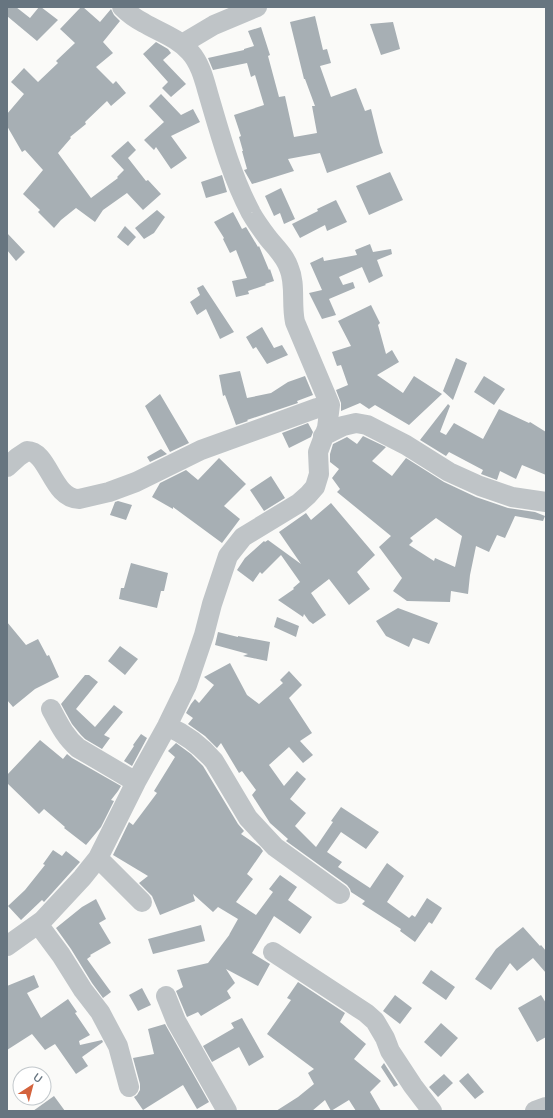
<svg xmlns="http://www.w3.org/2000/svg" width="553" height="1118" font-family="'Nunito Sans',sans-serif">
  <rect width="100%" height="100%" fill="#fafaf8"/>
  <path fill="#a7afb4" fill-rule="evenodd" d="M7,7h9l14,11 9,-11h2l17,13 -21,21 -30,-25z
    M81,7h2l17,15 11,-13 3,6 6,6 -17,21 10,11 -17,14 17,17 3,-3 10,12 -15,13 -4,-5 -22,21 1,2 -16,13 1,1 -13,15 33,45 27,-20 -1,-1 7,-7 -13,-14 17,-15 8,9 -8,8 18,23 2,-1 13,14 -18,16 -16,-17 -24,17 -8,12 -19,-14 -15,12 -7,8 -16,-16 2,-2 -17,-16 20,-24 -18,-20 -3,2 -15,-26v-12l17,-20 -13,-12 13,-14 14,14 20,-19 -2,-2 19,-18 -15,-14z
    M315,16l8,34 4,-1 4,14 -11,3 11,31 25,-9 9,23 6,-2 9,36 3,8 -56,20 -7,-20 -32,6 6,12 -42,13 -8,-14 3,-1 -5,-18h1l-4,-14 2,-1 -7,-21 30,-10 -9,-30 -4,2 -4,-14 -34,7 -5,-12 36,-8v-1l10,-3 -6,-15 13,-4 9,28 -2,1 11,41 6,-1 9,41 23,-4 -5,-27h3l-10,-27h-1l-14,-57z
    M393,22l7,27 -19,6 -11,-31z
    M156,42l12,7 3,4 -8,7 23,24 -15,13 -9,-9 6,-6 -25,-28z
    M161,94l20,21 12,-6 7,13 -29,14 16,22 -16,11 -15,-22 -2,3 -10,-10 20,-18 -15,-16z
    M390,172l13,28 -34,15 -13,-29z
    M222,175l5,17 -21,6 -5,-16z
    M281,188l14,31 -11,5 -4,-11 -6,3 -9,-20z
    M336,200l11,22 -20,9 -2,-6 -25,13 -8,-14 26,-13 -1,-2z
    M157,210l8,7 -11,16 -10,6 -9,-11z
    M233,212l9,17 4,-2 12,20 1,-1 10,24 1,-1 4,12 -9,3 1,1 -18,6 1,3 -13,3 -4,-16 15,-3 -11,-28 -6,3 -7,-14 1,-1 -10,-16z
    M125,226l11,11 -8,9 -11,-9z
    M7,233l18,19 -9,9 -9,-11z
    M370,244l3,8 18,-3 1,5 -15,6 6,16 -14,7 -7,-16 -23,10 4,8 10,-3 2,6 -26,11 7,16 -14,4 -13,-26 13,-3 -12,-27 13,-6 1,4 33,-6 -2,-5z
    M203,285l31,47 -14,7 -14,-30 -9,6 -7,-13 10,-7 -3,-7z
    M371,305l9,18 -2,2 8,29 6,-4 7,12 -22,13 26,18 11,-17 28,18 -33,31 -34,-20 -6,4 -9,-6 -19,8v-8l-5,-13 12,-5 -7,-20 -4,1 -5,-14 19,-6 -13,-25z
    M262,327l12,21 8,-3 6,10 -21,9 -11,-17 -3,2 -7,-12z
    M456,358l11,5 -14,37 -10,-9z
    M240,371l7,27 24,-5 17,-11 17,-6 8,19 -16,6 1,2 -51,17 1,1 -12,4 -11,-30 -2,1 -4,-21z
    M484,376l21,13 -11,16 -20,-13z
    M160,394l29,49 -19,9 -25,-46z
    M448,404l2,2 -10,26 6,3 8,-12 29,16 16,-30 30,14 1,-1 16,10v43l-24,-10 -6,14 -16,-8 -3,9 -16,-6 2,-4 -34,-18 -3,4 -26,-16z
    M308,423l5,9 -2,5 -22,11 -7,-15z
    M363,436l23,11 -14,14 20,15 14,-18 38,24 32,15 32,11 27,4 10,4 -2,5 -28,-5 -10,22 -8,-3 -8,17 -13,-6 -6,29 -2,19 -17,-3 -1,11 -43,-1 -14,-10 9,-13 -23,-31 12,-11 -54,-44 3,-3 -8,-11 7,-9 -9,-7v-8l3,-10 14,-7 10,7zM436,518l26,18 -7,31 -20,-9 -1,3 -25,-16 4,-4 -3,-3z
    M161,449l6,5 -17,8 -3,-5z
    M219,458l27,26 -22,22 16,13 -18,24 -49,-36v2l-21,-12 8,-14 26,-13 12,10z
    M271,476l14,22 -21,13 -14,-21z
    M118,501l14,4 -6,15 -16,-5 5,-13z
    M331,503l44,52 -18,17 13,17 -21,16 -20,-26 -18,14 15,22 -13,9 -4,-3 -5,-7 -1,3 -25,-17 16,-11 -1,-1 7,-6 -19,-27 -19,19 -2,-2 -7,10 -16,-12 8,-12 19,-17 1,1 3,-2 33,24 -22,-32 27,-19 5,7z
    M131,563l37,10 -4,18h-3l-4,17 -38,-9 2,-11h3z
    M398,608l40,15 -9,21 -16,-6 -4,9 -23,-11 -10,-15z
    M277,617l22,9 -3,11 -22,-10z
    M7,622l19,23 12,-6 9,17 2,-1 10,22 -24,12 -22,18 -6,-7z
    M218,632l20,5v-1l32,6 -3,19 -24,-5 5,-2 -33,-9z
    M120,646l18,13 -13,16 -17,-14z
    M230,663l17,32 12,9 24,-21 -3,-3 9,-9 13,14 -13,13 23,35 -12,8 13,14 -10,8 -14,-16 -20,18 15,21 13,-15 9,8 -16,20 16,14 -11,13 21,21 17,-25 -2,-1 10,-14 38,25 -13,17 -25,-17 -14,20 15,10 -4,5 32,21 17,-25 17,13 -17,26 22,16 3,-3 3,2 12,-19 15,10 -10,16 -3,-2 -14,20 -15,-11 1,-2 -39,-25 3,-3 -14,-9 -1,-3 -3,-4 -61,-44 2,-2 -18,-16 -18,-28 4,-5 -14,-19 -3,2 -18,-30 -4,5 -12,-12 -17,-12 5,-6 -7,-5 5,-9 4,-5 4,4 15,-18 -10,-8z
    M85,675h4l9,7 -22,27 19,18 19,-22 9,7 -19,23 6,3 -8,11 -17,-10 -4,-4 -9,-11 -11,-20z
    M141,734l6,4 -15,28 -8,-5 10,-15 -1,-1z
    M40,740l23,19 4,-5 5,4 49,28 -3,5 -7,9 3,1 -13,26 -15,18 -22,-17 1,-1 -21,-18 -5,5 -32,-31v-8z
    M176,743l15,11 12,12 35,58 6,7 -3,3 19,13 3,4 -16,23 6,5 -17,23 20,13 17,-23 -4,-3 11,-14 17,12 -9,13 24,17 -12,17 -26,-18 -22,37 18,11 -12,22 -32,-17 9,14 -8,8 4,7 -30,18 -3,-4 -11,5 -11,-26 7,-4 -6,-17 31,-7 22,-29 -1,1 9,-16 -20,-12 -5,5 -20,-18 2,7 -35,14 -8,-19 -13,-13 9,-7 -35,-21 16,-33 4,3 24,-32 -3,-2 21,-34 -7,-6z
    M53,850l9,6 4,-5 14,11 -36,40 -2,-2 -21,20 -13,-14 17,-16 20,-25 -2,-1z
    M96,899l10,20 -7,4 12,20 -21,12 1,1 -4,3 24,33 -8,6 -11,-15 -21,-34 -15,-21 26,-21z
    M201,925l4,16 -52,13 -5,-15z
    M523,927l17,19 1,-1 5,6v22l-13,-15 -16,13 -7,-8 -19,27 -16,-11 21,-30z
    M431,970l24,17 -9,13 -24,-17z
    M34,975l5,12 -12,6 14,25 27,-19 9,13 -2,1 15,22 -11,6 1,4 22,-5 1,2 -21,15 6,9 -12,8 -21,-30 -10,6 -13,-16 -25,16v-64z
    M298,982l47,31 -5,9 26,22 -12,15 27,22 -11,11 11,19h-25l-7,-11 -18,11 -6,-11 -13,11h-36l22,-14 16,-13 -6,-11 6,-4 -47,-35 24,-34 -4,-2z
    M142,988l9,17 -13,6 -9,-16z
    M395,995l17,13 -12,16 -17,-13z
    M541,995l5,8v34l-9,5 -19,-34z
    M242,1018l22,39 -15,9 -10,-19 -27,15 -9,-16 31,-18 -3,-5z
    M441,1023l17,15 -17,19 -17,-15z
    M165,1024l44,78 -12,7 -14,-24 -40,25 -9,-13 3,-2 3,-5v-6l-7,-26 21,-4 -6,-25z
    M384,1063l14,22 -4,2 -13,-20z
    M468,1073l16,19 -9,7 -16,-18z
    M444,1074l9,9 -15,14 -9,-10z
    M54,1096l11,15h-32z"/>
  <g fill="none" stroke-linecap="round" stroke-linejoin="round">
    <path stroke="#bfc4c7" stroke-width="20" d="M182,44l32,-19 43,-18
      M323,436l20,-10 13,-3 11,2 39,20 43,27 31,14 32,11 34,5
      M7,467l11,-10 9,-6c22,0 25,48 52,48l30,-7 27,-10 65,-32 116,-42 13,-3
      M51,709c8,15 14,28 27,39l58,34
      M167,726c18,8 34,20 47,35l34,57 27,29 65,47
      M98,858l44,44
      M38,924l23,31 22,35 17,22 18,34 11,41
      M7,946l35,-25 40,-43 16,-20 38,-76 31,-56 20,-41 17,-50 8,-31 16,-48 15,-19 56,-34 9,-8 7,-8 4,-13 -1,-22 9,-24 3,-23 -35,-83c-4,-18 1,-38 -6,-54 -4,-12 -13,-20 -21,-30 -6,-8 -12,-16 -17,-25 -20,-38 -31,-79 -43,-120 -4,-14 -8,-30 -18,-41 -12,-14 -31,-20 -46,-29 -8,-4 -16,-10 -22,-16
      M273,952l93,61 9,8 10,17 5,13 23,35 19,25
      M166,996l10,25 51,90
      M535,1111l11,-4"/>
  </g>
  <rect width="553" height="1118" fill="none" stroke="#677580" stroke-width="16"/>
  <g transform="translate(32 1086) rotate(36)"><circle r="19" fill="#ffffff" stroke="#c2c8cc"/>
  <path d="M0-3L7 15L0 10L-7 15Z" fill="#d4633d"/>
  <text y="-6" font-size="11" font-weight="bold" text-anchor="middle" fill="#677580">U</text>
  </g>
</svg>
